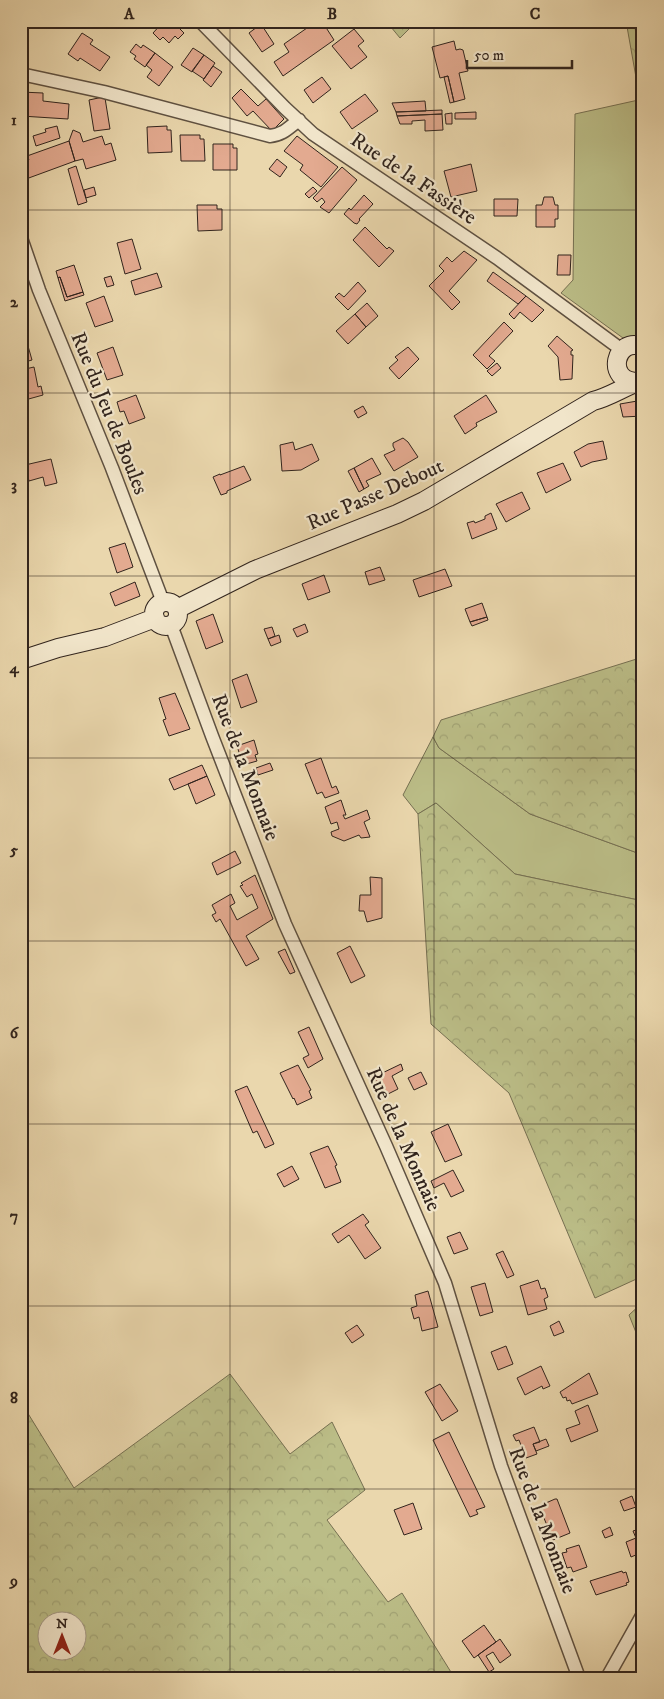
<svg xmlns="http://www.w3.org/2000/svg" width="664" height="1699" font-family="'IM FELL DW Pica',serif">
  <defs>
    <pattern id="forest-crowns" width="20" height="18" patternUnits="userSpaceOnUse" patternTransform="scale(1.25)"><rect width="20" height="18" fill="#bbbd87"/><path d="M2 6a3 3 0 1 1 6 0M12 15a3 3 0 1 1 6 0" fill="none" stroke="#a1a274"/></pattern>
  </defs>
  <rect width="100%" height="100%" fill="#ead7ad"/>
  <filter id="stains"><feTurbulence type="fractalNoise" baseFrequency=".004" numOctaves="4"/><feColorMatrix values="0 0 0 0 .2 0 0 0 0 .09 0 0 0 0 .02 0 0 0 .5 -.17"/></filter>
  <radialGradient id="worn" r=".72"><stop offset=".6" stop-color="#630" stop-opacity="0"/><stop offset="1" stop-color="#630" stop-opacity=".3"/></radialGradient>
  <path fill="#bbbd87" stroke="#767052" d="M643,99v238l-3,2 -17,-1 -62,-45 12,-13 2,-166z
    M433,737l6,11 91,66 113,41v46l-128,-27 -79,-71 -18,11 -15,-19z"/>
  <path fill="url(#forest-crowns)" stroke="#767052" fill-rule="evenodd" d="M386,21h31l-17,17z
    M626,21h17v78l-3,1z
    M643,657v198l-113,-41 -91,-66 -6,-11 8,-17z
    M436,803l79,71 128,27v375l-48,22 -86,-205 -78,-69 -13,-210z
    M643,1302v48l-14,-35z
    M230,1374l60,80 42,-32 33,68 -38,30 61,82 14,-9 52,84 -1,1h-432v-269l3,-2 50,81zM48,1622h30v30h-30z"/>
  <path fill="#e3aa90" stroke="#31241d" d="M164,21h8l12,12 -6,6 -3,-3 -6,7 -6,-6 -3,3 -7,-7z
    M234,21h23l1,1 -9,7 -4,-6 -7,4z
    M317,21h15l-7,5 9,14 -51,36 -9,-14 15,-10 -5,-8z
    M261,24l13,20 -12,8 -13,-19z
    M354,29l10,12 -6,5 9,11 -16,12 -19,-23z
    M82,33l11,7 -3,4 20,13 -10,14 -20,-13 -2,3 -10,-7z
    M454,41l2,9 4,-1 3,1 5,21 -9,2 6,26 -11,3 -6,-26 -8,2 -8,-31z
    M136,44l5,4 2,-3 12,8 -10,14 -11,-8 2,-3 -6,-4z
    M193,48l11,7 -12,17 -11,-7z
    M155,53l18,14 -14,19 -12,-9 5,-7 -6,-5z
    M204,55l11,8 -11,16 -12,-8z
    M213,66l9,6 -11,15 -8,-7z
    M448,76l6,26 -4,1 -6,-26z
    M322,77l9,12 -18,14 -9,-13z
    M241,89l17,17 8,-7 18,20 -12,12 -19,-20 -6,5 -15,-18z
    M21,92l22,1v8l26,3 -1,15 -47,-3z
    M365,94l13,17 -26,18 -12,-17z
    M103,97l2,1 5,31 -16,2 -5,-31z
    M425,101l1,10 -30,1 -4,-9z
    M442,110v4l-45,2 -1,-4z
    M476,112v7h-21v-6z
    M452,113v11h-6l-1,-10z
    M442,114l1,16 -18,1v-11l-13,1v3h-12l-3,-8z
    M57,126l3,12 -24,8 -3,-10 13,-4 -1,-3z
    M167,126v4h4l1,22 -24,1 -1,-26z
    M73,130l7,3 3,9 19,-6 3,9 6,-2 5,17 -30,9 -3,-10 -8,2 -6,-20z
    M180,135h20v4h4l1,22h-24z
    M297,136l41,31 -17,20 -21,-17 3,-5 -19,-14z
    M69,141l6,20 -49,18 -5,-16 8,-3 -2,-4z
    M213,144h20v4h4v22h-24z
    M277,159l10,8 -7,10 -11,-8z
    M471,164l6,27 -26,6 -7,-26z
    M76,166l11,36 -9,3 -10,-36z
    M342,167l15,13 -28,33 -9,-6 5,-5 -3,-4 -5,4 -4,-4z
    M94,187l2,8 -10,3 -2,-8z
    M313,187l4,4 -8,7 -4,-4z
    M364,195l9,9 -14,15 1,1 -3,4 -3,-1 -10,-9 5,-6 2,2z
    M544,197h9l2,8h3v14h-3v8h-19v-22h6z
    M494,199h24l-1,17h-23z
    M197,205h20v4h5v21l-24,1z
    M365,227l22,22 2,-2 5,4 -15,16 -26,-27z
    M132,239l9,30 -16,5 -8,-31z
    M464,251l13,9 -28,31 11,11 -8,8 -23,-24 15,-15 -5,-5 8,-9 5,5z
    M558,255h13l-1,20h-13z
    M74,265l9,27 -16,5 -7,-20 -2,1 -2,-7z
    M493,272l33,24 -8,8 -31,-23z
    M157,273l5,14 -27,8 -4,-14z
    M111,276l3,9 -7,2 -3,-9z
    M60,277l7,20 16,-5 1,3 -19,6 -7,-23z
    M358,282l8,9 -18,19 -13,-13 4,-4 5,4z
    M104,296l9,25 -18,6 -9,-24z
    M526,296l18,14 -12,12 -12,-10 -6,7 -5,-5z
    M367,303l11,13 -12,11 -11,-13z
    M355,314l11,13 -18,17 -12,-13z
    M504,322l9,9 -24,25 6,5 -8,8 -14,-14z
    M557,336l16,14 -2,1v4h2l-1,24 -12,1 -2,-23 -10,-11z
    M26,339l6,21 -11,3v-22z
    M113,347l10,28 -16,5 -10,-27z
    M408,347l11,12 -20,20 -10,-11 9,-8 -3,-3z
    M497,363l4,5 -9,8 -5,-5z
    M34,367l4,20 3,-1 2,9 -18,5 -4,-16v-14z
    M136,395l9,23 -16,6 -5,-13 -4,1 -3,-10z
    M486,395l11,17 -21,11 1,3 -12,8 -11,-18z
    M643,400v16l-20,1 -3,-13z
    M363,406l4,7 -9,5 -4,-7z
    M21,429l7,27 -7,1z
    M403,438l5,4 10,15 -24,14 -10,-16 11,-5 -2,-4v-3z
    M603,441l4,18 -15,3 -11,5 -7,-15 14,-8z
    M293,442l2,8 17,-6 7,16 -18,10 -19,1 -2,-26z
    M372,458l9,16 -15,7 3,5 -5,3 -10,-21z
    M51,459l6,24 -12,3 -2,-9 -14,4 -4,-16z
    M563,463l8,17 -25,13 -9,-20z
    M244,466l7,14 -24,11v2l-6,2 -8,-18 7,-3v1z
    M354,468l10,21 -5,3 -11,-21z
    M522,492l8,17 -24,13 -10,-18z
    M491,513l6,16 -25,10 -5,-16 7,-2 1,2 10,-4v-3z
    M125,543l8,24 -16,6 -8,-25z
    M380,567l5,13 -16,5 -4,-13z
    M445,569l7,17 -33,11 -6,-17z
    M324,575l6,17 -22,8 -6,-16z
    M135,582l5,14 -25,10 -5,-13z
    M482,603l5,14 -17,5 -5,-13z
    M213,614l10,28 -17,7 -10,-28z
    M487,617l1,3 -16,6 -2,-4z
    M305,624l3,8 -11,5 -4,-8z
    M272,627l3,9 -7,3 -4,-10z
    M279,635l2,7 -10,4 -3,-7z
    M247,674l10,28 -16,6 -9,-28z
    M175,693l15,36 -21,7 -6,-16 3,-1 -7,-21z
    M254,740l4,14 -3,1 2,6 -14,4 -6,-19z
    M321,758l11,30 4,-2 3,7 -14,5 -3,-6 -5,2 -12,-30z
    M270,763l3,7 -15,5 -2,-7z
    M202,765l5,11 -33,14 -5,-11z
    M207,776l8,19 -19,9 -8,-20z
    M341,800l5,15h-3l2,4 22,-9 3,9 -6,3 6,15 -9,1 -2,-3 -15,6 -12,-5 -1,-4 8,-3 -2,-7 -6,2 -6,-17z
    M235,851l6,12 -24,12 -5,-12z
    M255,875l18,44 -27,17 13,23 -13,7 -26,-47 -4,3 -4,-7 4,-2 -4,-8 19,-11 4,9 -5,3 7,14 21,-12 -6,-14 -5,3 -7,-11 3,-1 -2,-2z
    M370,877l12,1v40l-15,4 -3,-11h-5l1,-16h11z
    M350,946l15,30 -14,7 -14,-30z
    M285,949l10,23 -5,2 -12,-22z
    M309,1027l14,32 -15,9 -5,-10 6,-3 -11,-23z
    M401,1064l2,6 -11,6 6,13 -14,7 -10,-19z
    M298,1065l13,25 -2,1 3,7 -15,7 -3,-7 -1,1 -13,-26z
    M421,1072l6,12 -13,6 -6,-12z
    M247,1086l27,58 -9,4 -8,-17 -4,2 -18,-42z
    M448,1124l14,31 -17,7 -14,-30z
    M328,1146l9,19 -2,1 6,16 -16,6 -15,-35z
    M292,1166l7,13 -15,8 -7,-13z
    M453,1170l11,21 -13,6 -7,-14 -10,5 -3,-7z
    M363,1214l6,8 -4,3 16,23 -16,11 -16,-24 -11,8 -6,-9z
    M460,1232l8,17 -14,5 -7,-17z
    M503,1251l11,24 -7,3 -11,-24z
    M538,1280l3,9 4,-1 3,9 -4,2 3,10 -19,6 -8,-29z
    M485,1283l8,29 -13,4 -9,-29z
    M428,1291l10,36 -16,4 -3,-14 -5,2 -3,-11 6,-2 -2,-11z
    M559,1321l5,11 -10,4 -4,-10z
    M357,1325l7,10 -12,8 -7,-10z
    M506,1346l7,18 -15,6 -7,-18z
    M541,1366l9,20 -7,3 -1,-3 -17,9 -8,-17z
    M589,1373l9,21 -26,10 -2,-4 -3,1 -1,-4 -3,1 -3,-6z
    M440,1384l18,27 -16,10 -17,-29z
    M588,1405l10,26 -27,11 -5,-13 14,-5 -5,-13z
    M534,1427l6,15 -7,2 4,10 -11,4 -7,-18 -3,1 -3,-6z
    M449,1432l36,75 -9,3 2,4 -8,3 -37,-77z
    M546,1439l3,7 -13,5 -3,-7z
    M632,1496l4,11 -12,4 -4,-10z
    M555,1499h2l13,34 -17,7 -14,-34z
    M413,1503l9,26 -18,6 -10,-25z
    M610,1527l3,8 -8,3 -3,-7z
    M639,1529l4,9v14l-12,5 -5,-15 10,-4 -3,-7z
    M579,1545l8,22 -14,5 -2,-5 -4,1 -5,-15 5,-1 -1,-3z
    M622,1571l1,2 3,-1 3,10 -3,1 1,2 -31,10 -6,-14z
    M484,1625l12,17 -22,16 -12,-17z
    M500,1639l11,16 -11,8 -7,-11 -7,4 8,13 -5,3 -11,-17z"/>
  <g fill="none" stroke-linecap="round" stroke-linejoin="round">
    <defs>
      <path id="street" d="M200,21l85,87 28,26 184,124 125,92
        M21,74l83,18 166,44c13,-1 19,-9 29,-16
        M21,238l18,52 73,178 51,134
        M171,625l41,111 73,188 101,222 59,137 56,183 78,212
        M607,1678l36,-64"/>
      <path id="secondary" d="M638,382c-34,0 -23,-47 5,-35
        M154 614a12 12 0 1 1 24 0a12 12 0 1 1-24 0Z
        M177,609l78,-39 142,-56 27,-13 169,-100c17,-4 32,-15 50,-21
        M21,660l37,-12 47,-11 50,-19"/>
    </defs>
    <use href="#street" stroke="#5f5141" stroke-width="15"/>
    <use href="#secondary" stroke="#31241d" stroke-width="20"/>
    <use href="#street" stroke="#f1e5ca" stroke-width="12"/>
    <use href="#secondary" stroke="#f1e5ca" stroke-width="18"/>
  </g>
  <path fill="none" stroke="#31241d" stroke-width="1" stroke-opacity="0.55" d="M230,21v1657M434,21v1657M21,210h622M21,393h622M21,576h622M21,758h622M21,941h622M21,1124h622M21,1306h622M21,1489h622"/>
  <g text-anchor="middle" stroke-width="4.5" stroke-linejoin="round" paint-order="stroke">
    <g font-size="21" fill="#31241d" stroke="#f1e5ca">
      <text transform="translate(414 178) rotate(34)" y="7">Rue de la Fassière</text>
      <text transform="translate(110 413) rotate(68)" y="7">Rue du Jeu de Boules</text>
      <text transform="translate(375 494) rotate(-24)" y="7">Rue Passe Debout</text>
      <text transform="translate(246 767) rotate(69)" y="7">Rue de la Monnaie</text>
      <text transform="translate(404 1139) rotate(66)" y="7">Rue de la Monnaie</text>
      <text transform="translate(543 1520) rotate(69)" y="7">Rue de la Monnaie</text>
    </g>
  </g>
  <rect width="664" height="1699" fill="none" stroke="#ead7ad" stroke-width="55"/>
  <g transform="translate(62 1636)"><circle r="24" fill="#f1e5ca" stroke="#a49885"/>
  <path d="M0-4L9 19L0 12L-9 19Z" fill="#8f2418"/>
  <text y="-8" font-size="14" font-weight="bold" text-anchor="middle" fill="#31241d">N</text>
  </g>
  <path d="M467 60v8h105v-8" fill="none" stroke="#31241d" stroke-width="2.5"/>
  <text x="474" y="60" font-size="15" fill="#31241d" stroke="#f1e5ca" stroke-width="4" paint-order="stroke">50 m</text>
  <rect x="28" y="28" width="608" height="1644" fill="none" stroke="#31241d" stroke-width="2"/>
  <g font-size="16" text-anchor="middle" font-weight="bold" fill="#31241d">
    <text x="129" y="19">A</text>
    <text x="332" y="19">B</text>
    <text x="535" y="19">C</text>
    <text x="14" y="125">1</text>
    <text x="14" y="307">2</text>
    <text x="14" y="490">3</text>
    <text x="14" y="673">4</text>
    <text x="14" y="855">5</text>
    <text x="14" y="1038">6</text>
    <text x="14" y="1221">7</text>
    <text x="14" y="1403">8</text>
    <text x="14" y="1586">9</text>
  </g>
  <rect width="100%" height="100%" filter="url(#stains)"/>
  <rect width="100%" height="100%" fill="url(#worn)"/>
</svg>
